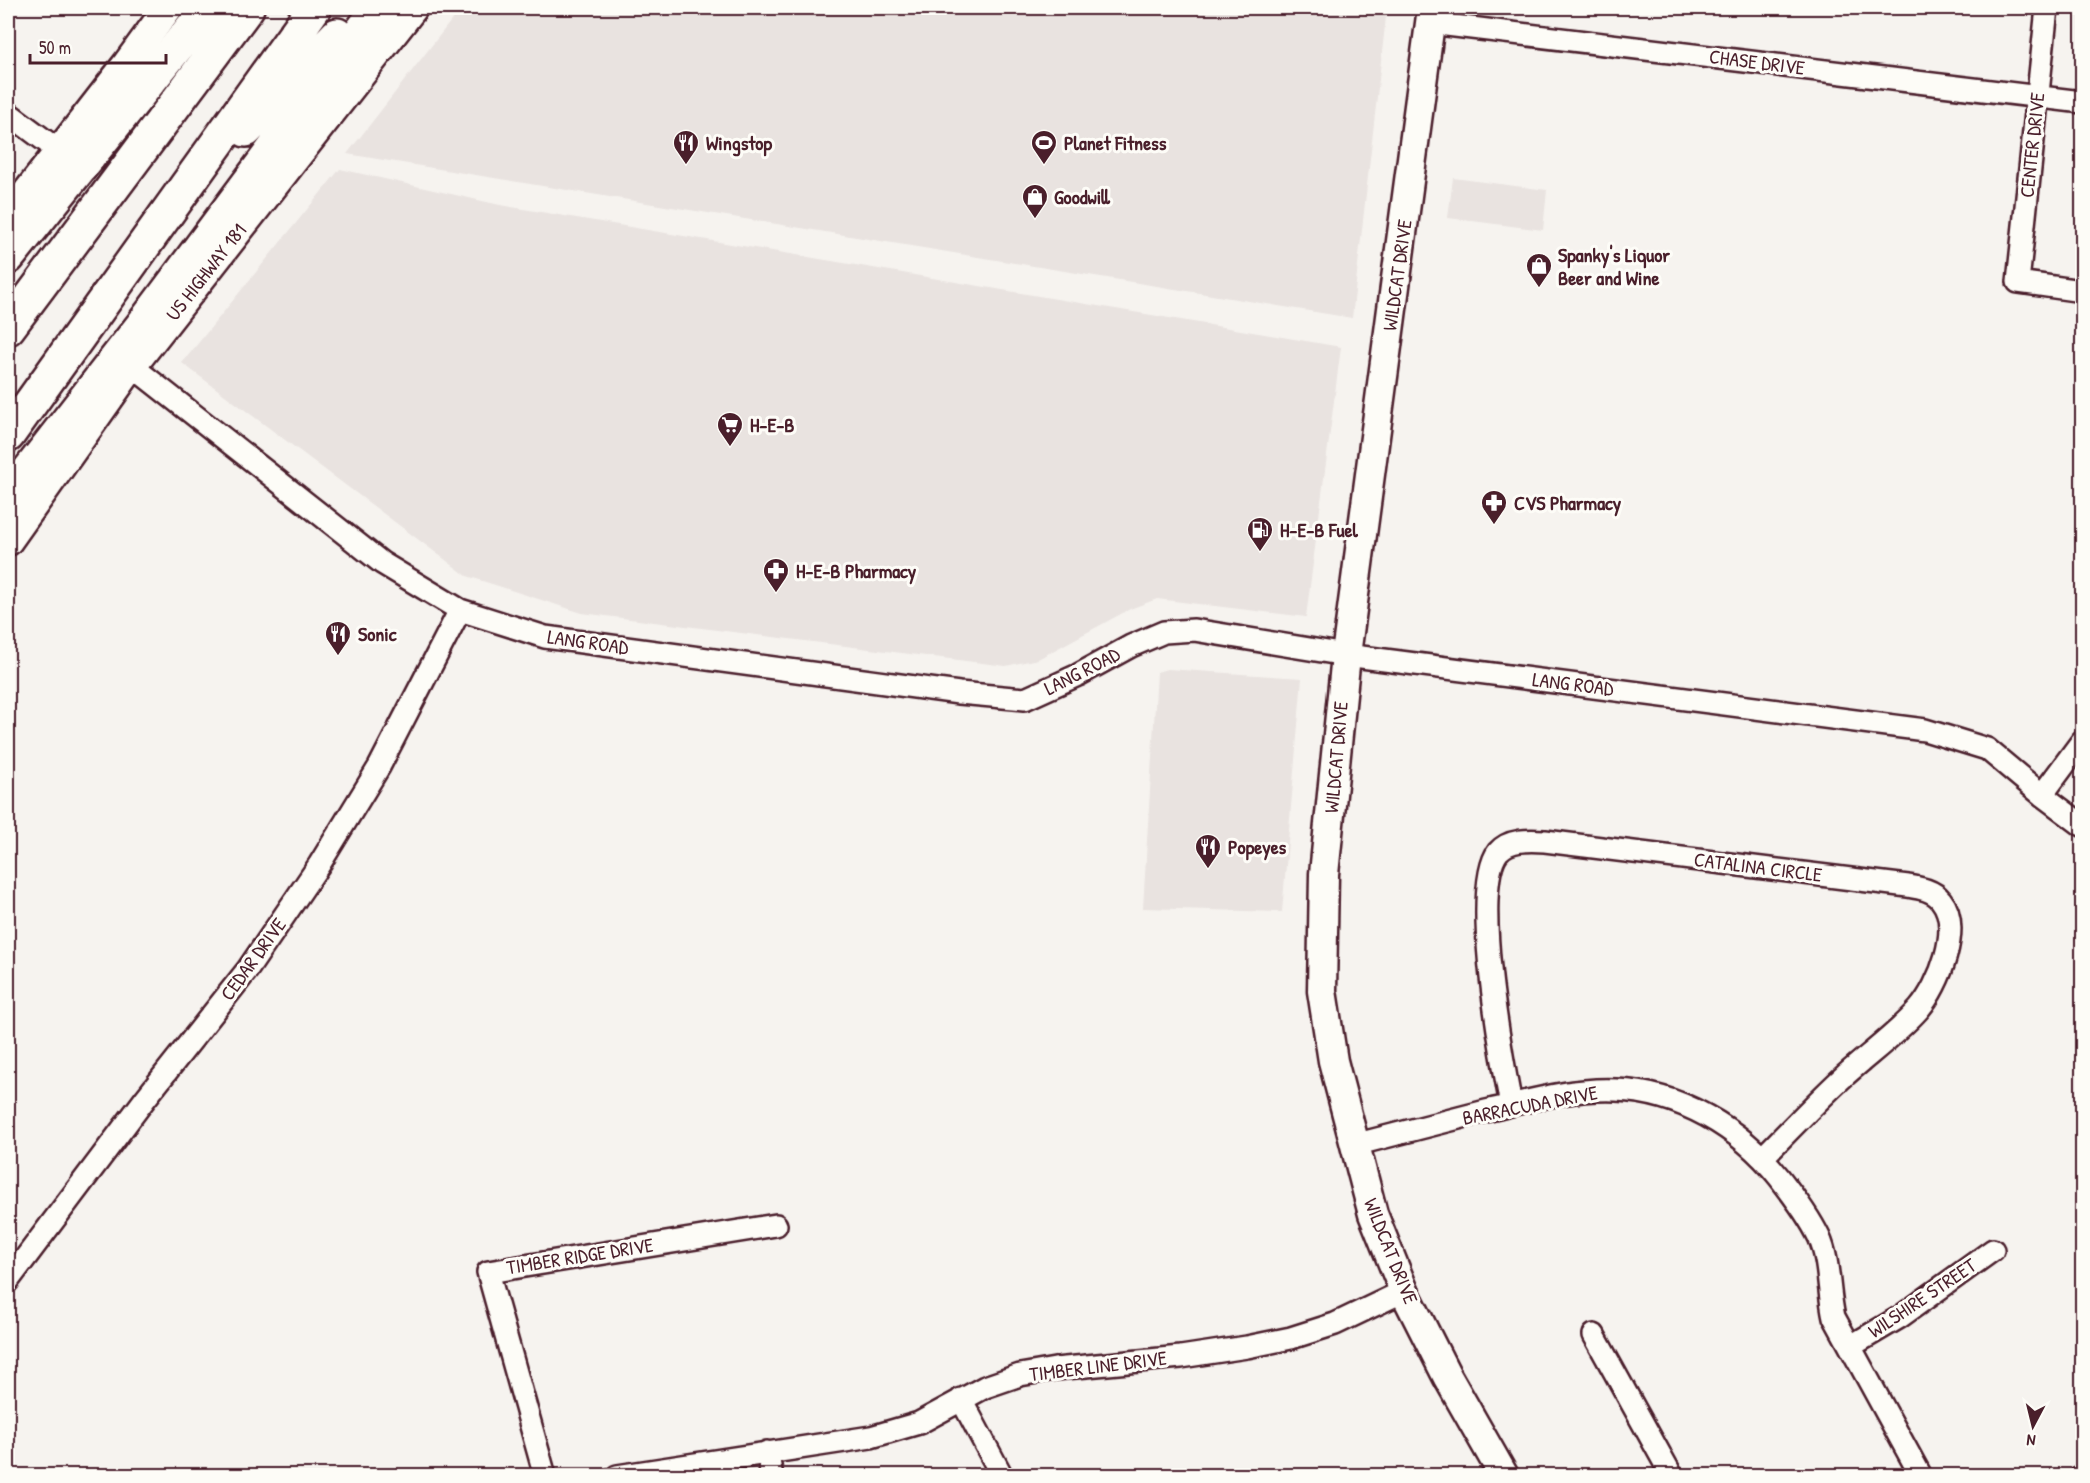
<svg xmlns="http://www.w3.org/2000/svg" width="2090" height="1483" font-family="'Patrick Hand',sans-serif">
  <rect width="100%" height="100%" fill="#f6f3ef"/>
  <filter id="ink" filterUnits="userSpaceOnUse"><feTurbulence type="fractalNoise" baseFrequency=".0167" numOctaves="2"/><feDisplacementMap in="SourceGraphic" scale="12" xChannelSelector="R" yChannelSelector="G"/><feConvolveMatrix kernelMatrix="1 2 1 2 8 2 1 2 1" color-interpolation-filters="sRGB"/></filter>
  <g filter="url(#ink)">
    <path fill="#e9e3e0" d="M461,8h926l-35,310 -1005,-164z
      M340,169l160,36 841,142 -35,270 -149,-18 -27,10 -92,50 -32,7 -424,-53 -115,-37 -285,-213z
      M1453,178l94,12 -4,40 -95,-12z
      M1167,669l135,9 -20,234 -139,-4 14,-236z"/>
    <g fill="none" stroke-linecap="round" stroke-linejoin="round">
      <defs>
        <path id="minor" d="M2047,8l-29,274 64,9
          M1430,23l652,79
          M8,113l51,38
          M132,366l250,197 78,47 85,27 414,56 66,6 53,-24 53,-29 33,-14 30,-2 152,25 579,75 62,19 55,46 40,30
          M2042,795l40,-54
          M1511,1105c-9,-47 -41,-217 -13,-253 11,-13 31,-12 47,-11l363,45c12,2 25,4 33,14 22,27 -2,86 -22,109 -23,26 -53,47 -78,70 -27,25 -52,52 -78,78
          M1354,1145c44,-11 88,-23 132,-34 42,-10 86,-23 130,-21 63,2 124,38 163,87 14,18 30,39 40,60 11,24 9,54 15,80l87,159
          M8,1281l137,-182 103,-130 71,-104 60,-98 81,-157
          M1594,1335l78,141
          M1851,1346l49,-29 93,-67
          M961,1399l41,77
          M767,1452l5,24
          M545,1476l-57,-204 288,-47
          M617,1476l254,-39 48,-14 66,-36 35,-12 35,-6 126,-12 66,-10 44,-9 44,-14 69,-33
          M2082,1476v-1"/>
        <path id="secondary" d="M1432,8l-86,647 -22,219 -2,117 11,70 40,153 31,77 43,85 57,100
          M8,217l119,-153 41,-56
          M8,541l124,-175 281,-358"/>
        <path id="motorway" d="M246,130l91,-95
          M8,257l200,-249
          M8,328l239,-320
          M8,435l306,-427
          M8,498l134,-172 237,-318"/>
      </defs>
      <use href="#minor" stroke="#4a1f2b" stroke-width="26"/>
      <use href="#secondary" stroke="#4a1f2b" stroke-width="33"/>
      <use href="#motorway" stroke="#4a1f2b" stroke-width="38"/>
      <use href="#minor" stroke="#fdfcf7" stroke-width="21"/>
      <use href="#secondary" stroke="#fdfcf7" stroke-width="28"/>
      <use href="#motorway" stroke="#fdfcf7" stroke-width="33"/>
    </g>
  </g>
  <defs>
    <symbol id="restaurant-pin" viewBox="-11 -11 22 30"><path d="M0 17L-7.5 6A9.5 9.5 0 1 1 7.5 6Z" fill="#4a1f2b" stroke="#fdfcf7"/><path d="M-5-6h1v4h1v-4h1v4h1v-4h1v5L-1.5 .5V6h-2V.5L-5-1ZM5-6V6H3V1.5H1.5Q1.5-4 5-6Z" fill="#fff"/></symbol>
    <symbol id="stadium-pin" viewBox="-11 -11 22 30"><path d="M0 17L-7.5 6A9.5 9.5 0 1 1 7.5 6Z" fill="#4a1f2b" stroke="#fdfcf7"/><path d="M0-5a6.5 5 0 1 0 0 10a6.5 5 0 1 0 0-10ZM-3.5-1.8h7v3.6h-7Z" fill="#fff"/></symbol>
    <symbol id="shop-pin" viewBox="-11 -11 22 30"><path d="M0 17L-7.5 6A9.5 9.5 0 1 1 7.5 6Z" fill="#4a1f2b" stroke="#fdfcf7"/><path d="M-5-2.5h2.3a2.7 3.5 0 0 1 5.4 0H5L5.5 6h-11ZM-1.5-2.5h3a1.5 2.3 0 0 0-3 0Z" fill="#fff"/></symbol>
    <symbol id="supermarket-pin" viewBox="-11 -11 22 30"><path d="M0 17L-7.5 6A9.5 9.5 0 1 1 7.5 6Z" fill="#4a1f2b" stroke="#fdfcf7"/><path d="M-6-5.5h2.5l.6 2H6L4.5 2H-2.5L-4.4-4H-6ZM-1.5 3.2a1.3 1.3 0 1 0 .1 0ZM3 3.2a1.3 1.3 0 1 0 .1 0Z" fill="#fff"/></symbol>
    <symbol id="pharmacy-pin" viewBox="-11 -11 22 30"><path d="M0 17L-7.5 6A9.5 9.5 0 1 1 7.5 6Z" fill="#4a1f2b" stroke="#fdfcf7"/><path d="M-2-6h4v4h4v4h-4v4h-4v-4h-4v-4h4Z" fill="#fff"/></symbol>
    <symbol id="fuel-pin" viewBox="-11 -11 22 30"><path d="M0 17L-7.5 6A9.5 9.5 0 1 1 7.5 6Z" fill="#4a1f2b" stroke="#fdfcf7"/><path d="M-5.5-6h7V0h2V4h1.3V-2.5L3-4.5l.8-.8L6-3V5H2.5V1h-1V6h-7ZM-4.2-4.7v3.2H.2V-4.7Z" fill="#fff"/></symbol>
  </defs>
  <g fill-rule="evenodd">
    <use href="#restaurant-pin" x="671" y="128" width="30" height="40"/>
    <use href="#stadium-pin" x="1029" y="128" width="30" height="40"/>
    <use href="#shop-pin" x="1020" y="182" width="30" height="40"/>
    <use href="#shop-pin" x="1524" y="251" width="30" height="40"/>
    <use href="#supermarket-pin" x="715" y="410" width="30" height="40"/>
    <use href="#pharmacy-pin" x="1479" y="488" width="30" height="40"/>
    <use href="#fuel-pin" x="1245" y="515" width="30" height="40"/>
    <use href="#pharmacy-pin" x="761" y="556" width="30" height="40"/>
    <use href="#restaurant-pin" x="323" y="619" width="30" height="40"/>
    <use href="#restaurant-pin" x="1193" y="832" width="30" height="40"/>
  </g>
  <g text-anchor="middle" stroke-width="6" stroke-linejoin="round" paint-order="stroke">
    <g font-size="20" fill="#4a1f2b" stroke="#fdfcf7">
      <text transform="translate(1757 62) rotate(7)" y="7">CHASE DRIVE</text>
      <text transform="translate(2032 145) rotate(-84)" y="7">CENTER DRIVE</text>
      <text transform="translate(206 272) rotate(-52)" y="7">US HIGHWAY 181</text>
      <text transform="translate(1397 275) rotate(-82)" y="7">WILDCAT DRIVE</text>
      <text transform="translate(588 642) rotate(8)" y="7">LANG ROAD</text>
      <text transform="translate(1082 671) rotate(-27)" y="7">LANG ROAD</text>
      <text transform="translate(1573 684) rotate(7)" y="7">LANG ROAD</text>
      <text transform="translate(1336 757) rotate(-85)" y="7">WILDCAT DRIVE</text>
      <text transform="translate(1758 867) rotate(7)" y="7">CATALINA CIRCLE</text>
      <text transform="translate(253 959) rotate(-54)" y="7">CEDAR DRIVE</text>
      <text transform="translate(1530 1105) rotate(-11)" y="7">BARRACUDA DRIVE</text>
      <text transform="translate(1391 1251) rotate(68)" y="7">WILDCAT DRIVE</text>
      <text transform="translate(580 1256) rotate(-9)" y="7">TIMBER RIDGE DRIVE</text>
      <text transform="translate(1922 1298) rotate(-34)" y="7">WILSHIRE STREET</text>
      <text transform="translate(1098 1366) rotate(-7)" y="7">TIMBER LINE DRIVE</text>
    </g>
    <g font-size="20" font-weight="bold" fill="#4a1f2b" stroke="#fdfcf7" text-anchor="start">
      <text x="706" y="150">Wingstop</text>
      <text x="1064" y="150">Planet Fitness</text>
      <text x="1054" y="204">Goodwill</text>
      <text x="1558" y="262">Spanky's Liquor<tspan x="1558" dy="23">Beer and Wine</tspan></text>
      <text x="750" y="432">H-E-B</text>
      <text x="1514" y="510">CVS Pharmacy</text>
      <text x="1280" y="537">H-E-B Fuel</text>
      <text x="796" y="578">H-E-B Pharmacy</text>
      <text x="358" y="641">Sonic</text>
      <text x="1228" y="854">Popeyes</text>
    </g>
  </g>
  <rect width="2090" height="1483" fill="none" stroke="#fdfcf7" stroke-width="30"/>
  <rect x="15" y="15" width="2060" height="1453" fill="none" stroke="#4a1f2b" stroke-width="2" filter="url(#ink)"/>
  <g transform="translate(2033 1426) rotate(187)" stroke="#fdfcf7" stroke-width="4.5" paint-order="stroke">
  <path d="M0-4.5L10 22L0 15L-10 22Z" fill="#4a1f2b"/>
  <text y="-9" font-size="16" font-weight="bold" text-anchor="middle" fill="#4a1f2b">N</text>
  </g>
  <path d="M30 54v9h136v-9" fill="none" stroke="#4a1f2b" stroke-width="3"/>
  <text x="39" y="54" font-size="18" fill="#4a1f2b" stroke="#fdfcf7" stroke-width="4.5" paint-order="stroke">50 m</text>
</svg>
